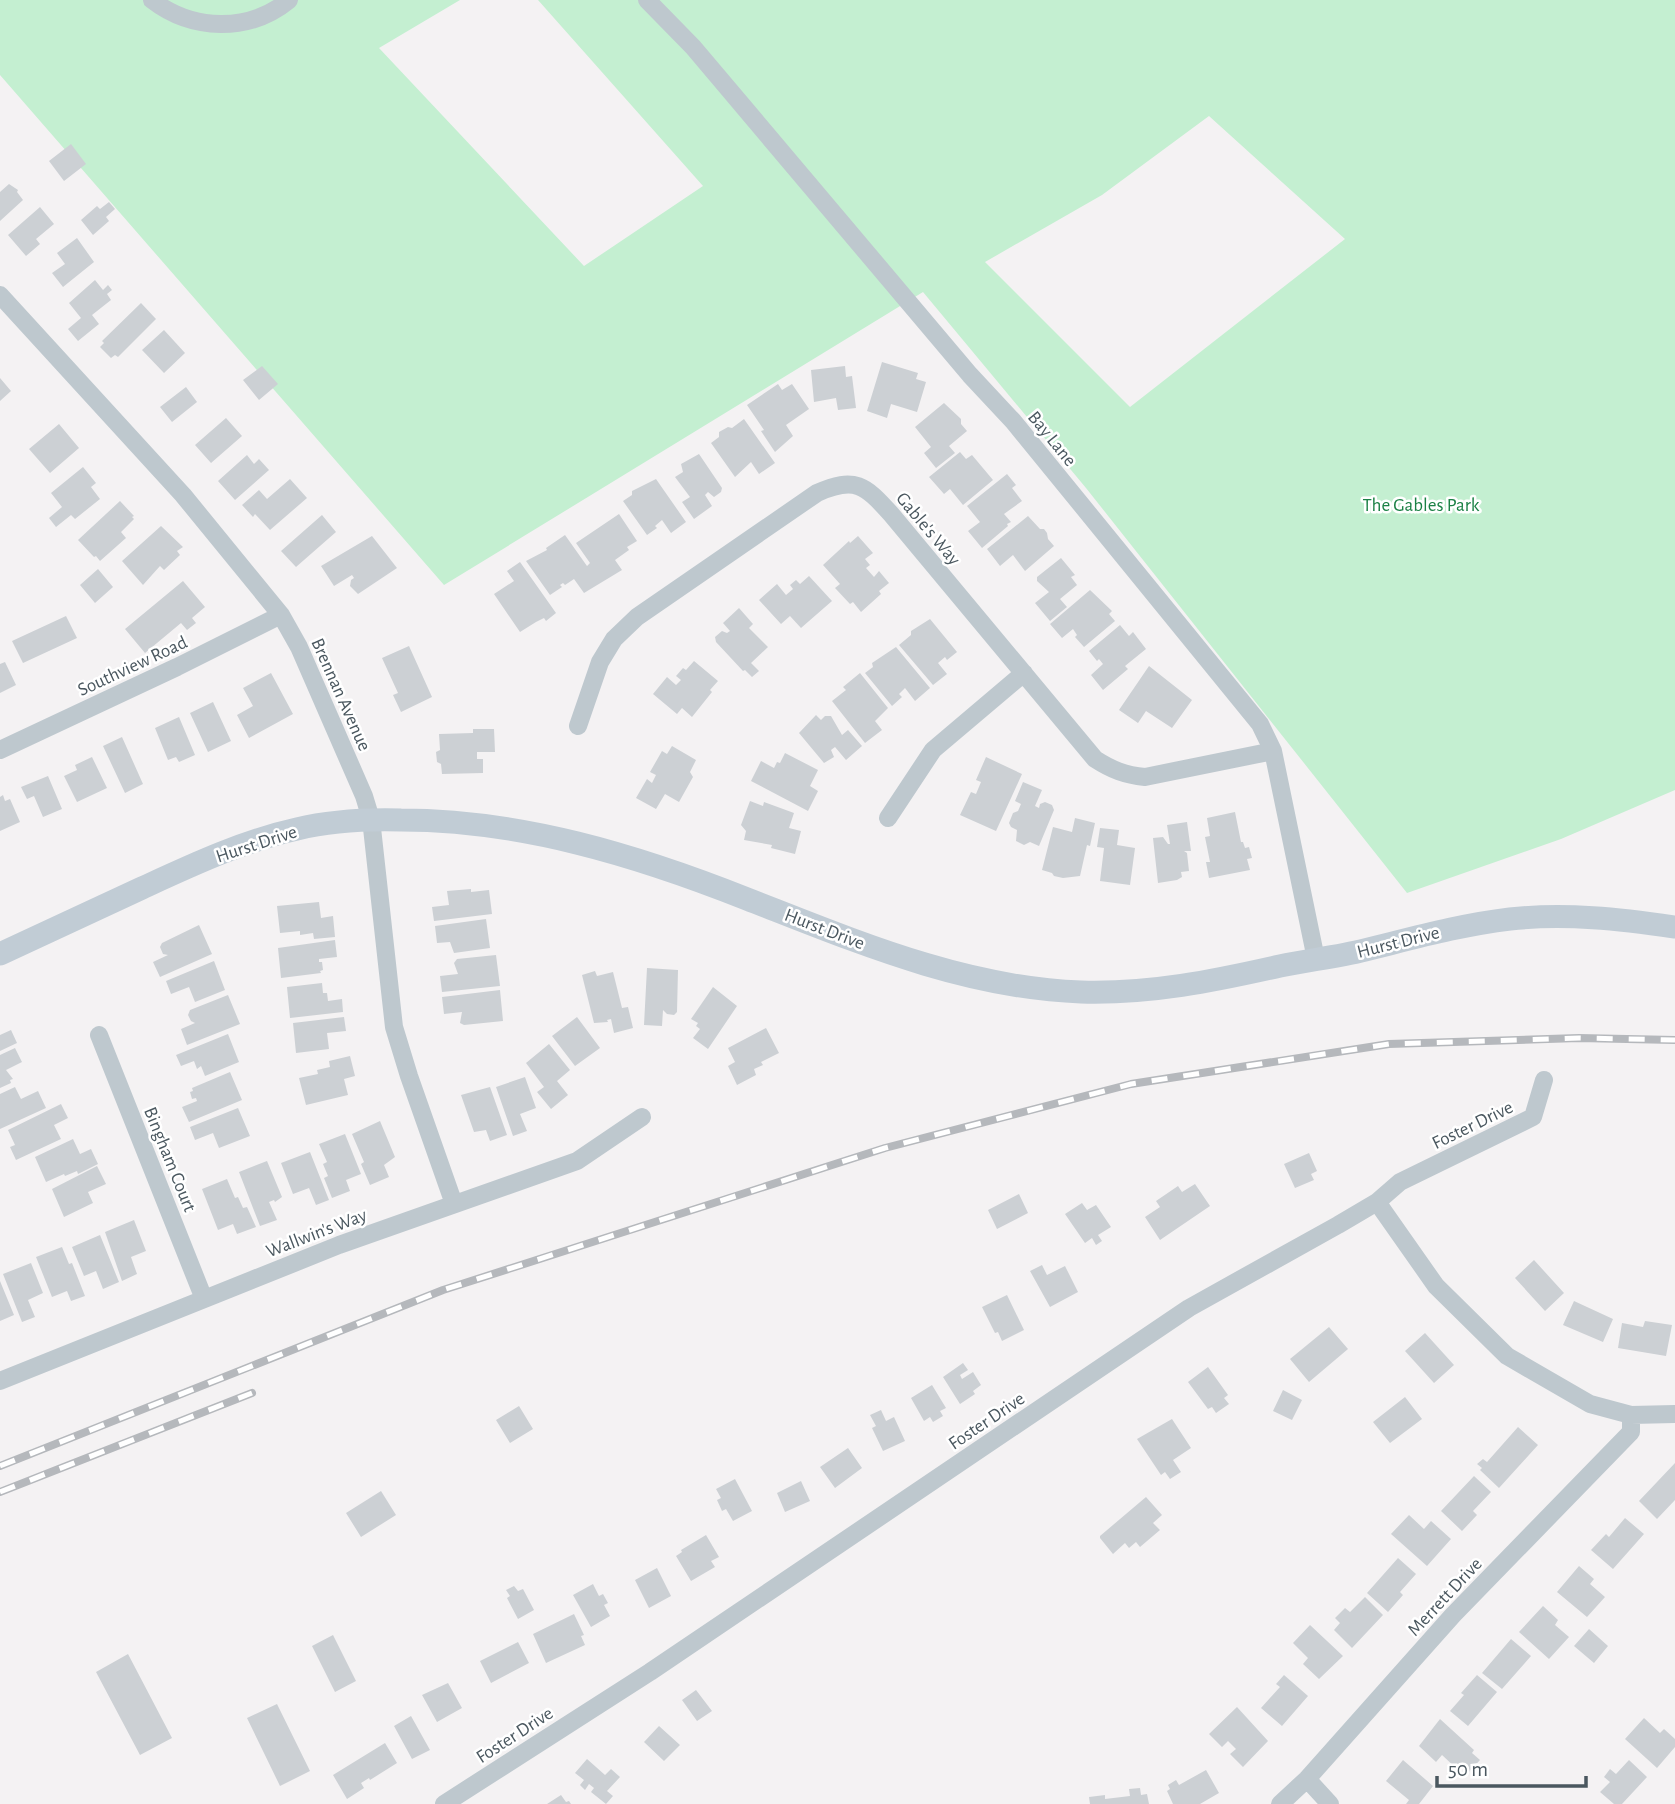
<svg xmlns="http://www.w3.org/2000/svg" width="1675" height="1804" font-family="'Alegreya Sans',sans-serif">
  <rect width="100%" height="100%" fill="#f4f2f3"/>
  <path fill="#c4efd1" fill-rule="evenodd" d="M0,0h460l-81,48 205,218 119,-80 -165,-186h1137v790l-114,49 -154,54 -321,-405 -163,-196 -479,293 -444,-510zM1209,116l136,123 -215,168 -145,-145 117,-67z"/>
  <path fill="#ccd0d4" d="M71,144l15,20 -22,17 -15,-20z
    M9,184l9,6 -1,2 6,8 -23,21v-29z
    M109,202l6,7 -9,8 3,4 -16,14 -12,-15 16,-14 3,3z
    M40,207l14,17 -18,15 4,5 -14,12 -18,-21z
    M77,238l17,24 -31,25 -11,-14 13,-9 -8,-11z
    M95,280l8,10 5,-5 4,5 -5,4 4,6 -19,15 7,9 -21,17 -10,-12 13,-11 -12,-15z
    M141,303l15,16 -38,38 -3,-2 -4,3 -11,-11 4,-4 -2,-2z
    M164,330l21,23 -21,20 -22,-23z
    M882,362l36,11 -2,6 10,3 -9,30 -26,-8 -4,14 -20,-7z
    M262,366l16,18 -19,16 -16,-20z
    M845,366l1,11 6,-1 4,32 -18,2 -2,-12 -22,4 -3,-32z
    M0,378l11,13 -11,10z
    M778,384l4,6 10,-6 17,25 -23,16 7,11 -18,16 -14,-21 3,-1 -17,-25z
    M186,387l11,15 -25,20 -12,-15z
    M944,403l17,16v5l6,7 -18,15 6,7 -19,15 -12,-15 7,-6 -16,-20z
    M226,418l16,18 -31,27 -16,-18z
    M744,419l31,44 -16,11 -8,-12 -16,15 -24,-34 8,-6v-5l9,-5 4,1z
    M59,424l20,24 -29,25 -21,-24z
    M960,452l6,7 6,-4 21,25 -30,25 -13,-16 -6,5 -15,-17z
    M699,454l23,34 -1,4 -7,5 -6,-5 -3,3 7,11 -18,13 -12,-17 8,-5 -15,-20 8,-5 -2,-8z
    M247,455l7,9 5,-5 10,11 -34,30 -17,-19z
    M83,467l13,16 -5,4 9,12 -25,20 -4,-4 -15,12 -7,-9 13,-11 -11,-14z
    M1007,474l9,11 -4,3 10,13 -18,13 7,8 -4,2 1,2 -26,22 -14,-17 12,-9 -13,-16z
    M290,479l17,19 -37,32 -15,-16 -2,3 -11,-12 17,-15 8,9z
    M656,479l30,43 -15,11 -9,-13 -7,6 2,2 -10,7 -24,-34 9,-6v-4z
    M120,501l14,15 -2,1 2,2 -13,13 5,6 -26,23 -4,-5 -2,1 -16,-17z
    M619,514l18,27 -10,6 2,3 -14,10 7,10 -38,23 -10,-14 -9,6 -2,-2 -3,2 2,2 -12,8 -24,-34 21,-11 -1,-2 19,-13 22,31 3,-3 -14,-20z
    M322,515l14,17 -40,35 -15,-16z
    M1028,516l12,13h4l3,4 1,6 6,7 -29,25 -12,-16 -13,11 -13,-17z
    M161,526l22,21 -6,4 3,4 -16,15 -4,-4 -17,19 -21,-24z
    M372,536l25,32 -39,26 -8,-8 1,-6 3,-2 -2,-3 -18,11 -13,-20z
    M858,536l15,17 -8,6 5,6 -4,3 8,9 5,-6 10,12 -10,8 2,3 -20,18 -8,-10 -3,2 -15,-16 5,-4 -17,-19 26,-24 1,2z
    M1061,558l14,17 -4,2 6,8 -17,14 7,8 -17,14 -15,-18 14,-11 -12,-11v-4z
    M520,562l36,51 -10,8 -2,-3 -8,4 -16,10 -26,-38 20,-13 -7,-10z
    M98,569l15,18 -18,16 -15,-18z
    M809,576l23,25 -31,27 -11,-12 -9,8 -22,-24 18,-16 9,11 7,-6 -3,-4 6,-5 4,4z
    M183,581l22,26 -13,11 4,5 -9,7 -6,-7 -36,30 -20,-24z
    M1090,590l22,21 -3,3 6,7 -31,26 -9,-10 2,-2 -4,-6 -11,9 -12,-14z
    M739,608l14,16 -4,4 19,19 -17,16 8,8 -7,6 -7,-7 -2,1 -27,-29 -1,-5 7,-6 5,2 3,-2 -7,-8z
    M66,616l11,22 -54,25 -11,-22z
    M930,619l27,33 -10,8 -2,-3 -7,6 9,11 -14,11 -34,-40 12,-10v-4z
    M1120,625l9,11 4,-4 13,17 -21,17 3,3 -25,21 -12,-15 12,-11 -4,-5 -2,2 -8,-10z
    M409,646l23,51 -31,15 -8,-17 5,-2 -16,-35z
    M896,647l34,41 -15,13 -10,-13 -6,6 3,3 -10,9 -27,-33 8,-6 -1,-4z
    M694,661l24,20 -8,9 2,2 -20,25 -10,-9 -5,6 -24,-20 14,-17 9,8 5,-5 -5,-4 7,-8 3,2z
    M5,662l11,23 -16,8v-29z
    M1149,666l43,34 -20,28 -26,-17 -8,12 -19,-13z
    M271,673l22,41 -44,24 -12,-23 16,-9 -10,-18z
    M860,673l28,35 -13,13 7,9 -17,13 -33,-42 14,-11 -3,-3z
    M213,702l18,39 -23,11 -18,-39z
    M816,715l5,5 4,-4h6l11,19 6,-5 14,16 -16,14 -11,-13 -4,3 3,7 -10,6 -25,-30z
    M179,717l16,38 -16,7 -3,-5 -8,3 -13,-32z
    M473,729h21l1,23h-18v7h6v14l-41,1 -1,-10 -4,-2 -1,-10 4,-2 -1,-16 34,-1z
    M122,737l21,47 -18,9 -22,-47z
    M672,746l24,14 -6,12 3,5 -14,25 -14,-8 -9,15 -20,-11 11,-19 5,4 4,-8 -6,-3 12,-21 5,3z
    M785,753l33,17 -8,16 8,5 -10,20 -57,-30 10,-20 13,7 3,-6 3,1z
    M92,757l15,31 -30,14 -13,-26 13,-6 -2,-5z
    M986,757l36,17 -26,57 -36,-16 11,-23 5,2 5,-12 -5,-2z
    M48,776l14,33 -19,8 -9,-21 -7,3 -6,-12z
    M1023,782l19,8 -7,16 4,2 1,-4 5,-2 7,3 2,5 -15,36 -9,-4 -6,3 -8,-4 1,-11 -6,-3 -2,-4 4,-10 5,-2 3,-7 -6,-3z
    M3,795l2,6 5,-2 10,23 -20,9v-34z
    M750,801l13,5 1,-4 30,11 -5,15 12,3 -6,23 -24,-6 1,-3 -28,-5 2,-9 -5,-6z
    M1235,812l6,30h2l2,6 4,-1 3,11 -5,1 3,11 -41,8 -3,-16h4l-5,-25 5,-1 -3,-18z
    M1075,818l20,5 -5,23 -3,-1 -7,31 -17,2 -9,-2 -2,-3 -10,-3 11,-43 19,5z
    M1187,822l4,29h-7l3,2 2,18 -8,1 1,5 -5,3 -19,3 -5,-45 10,-1 5,7h2l-3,-19z
    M1100,828l19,2 -2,15 18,3 -5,37 -30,-4 4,-33 -7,-1z
    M471,889v3l18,-2 3,24 -58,7 -2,-14 17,-2 -2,-14z
    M319,902l2,16 12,-2 2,21 -21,2 -1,-6 -13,2v-4l-20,2 -3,-27z
    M486,919l4,29 -36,5 -4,-11 -13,1 -2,-17z
    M199,925l13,29 -52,23 -7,-15 15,-7 -5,-1 -3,-7 2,-4z
    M335,940l2,17 -18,2v3h3l1,8 -3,1 1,2 -40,5 -3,-30z
    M496,955l4,31 -58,6 -2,-16 18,-2 -4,-11 3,-4z
    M214,961l11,29 -30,12 -6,-15 -18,7 -5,-13z
    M647,968l31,2 -1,42 -3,3 -7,-1 -4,-4 -1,16 -18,-1z
    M595,971l2,5 16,-4 9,36 6,-1 5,21 -19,5 -3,-14 -4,1 1,2 -14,1 -12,-48z
    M322,983l1,10h4l1,8 14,-2 1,13 -53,6 -3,-31z
    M713,987l24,19 -29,43 -15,-11 7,-9 -4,-3 2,-3 -7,-4z
    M500,990l3,31 -39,4 -4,-2 2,-11 -18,2 -2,-17z
    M228,995l12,29 -53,21 -6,-16 14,-6 -4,-2 -3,-6 2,-5z
    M344,1017l2,14 -19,2 2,16 -33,4 -3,-30z
    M577,1017l23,31 -25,18 -23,-30z
    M766,1028l13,25 -18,9 2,3 -9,4 2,6 -19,10 -9,-19 7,-4 -7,-14z
    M11,1030l6,13 -17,8v-16z
    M228,1034l11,28 -34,14 -4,-10 -4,3 -3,-8 -13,5 -5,-11z
    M549,1044l21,26 -13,11 11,14 -17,14 -14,-17 7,-5 -18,-24z
    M15,1048l7,14 -16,8 7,9 -3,1 1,3 -11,5v-33z
    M350,1056l5,20 -11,3 4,16 -42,10 -7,-27 19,-4 -1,-4 13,-3 -1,-6z
    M230,1072l12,28 -53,22 -7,-15 15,-6 -1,-3 -4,1 -2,-7 3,-1 -1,-3z
    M525,1077l11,31 -16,6 7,17 -14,5 -17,-49z
    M15,1087l6,12 17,-8 8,17 -46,21v-35z
    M490,1087l17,48 -17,6 -4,-11 -12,2 -13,-37z
    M61,1104l7,14 -14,7 7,14 -45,21 -6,-13 5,-2 -7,-15z
    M238,1108l12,28 -31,12 -6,-15 -18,7 -5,-13z
    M380,1121l15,36 -11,8 5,12 -19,8 -9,-21 3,-2 -12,-28z
    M345,1134l16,40 -15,6 4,11 -18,7 -8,-20 4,-2 -5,-12 4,-2 -8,-18z
    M73,1139l7,15 11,-5 7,15 -20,10 -1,-3 -12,5 -1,-2 -18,8 -11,-25z
    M310,1152l19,48 -13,5 -7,-17 -16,6 -12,-31z
    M1309,1153l8,18 -6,3 3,6 -19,8 -11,-24z
    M267,1161l15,36 -7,5 -1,-2 -5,2 8,18 -17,6 -21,-54z
    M97,1166l9,18 -18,8 5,11 -29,14 -12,-28z
    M227,1179l8,19 3,-1 5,11 4,-1 9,20 -19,7 -4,-10 -15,6 -16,-41z
    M1195,1184l15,22 -50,34 -15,-23 15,-10 -4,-6 22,-15 4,6z
    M1019,1194l9,19 -31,16 -9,-19z
    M1082,1203l5,7 9,-5 15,22 -13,8 4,6 -6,4 -4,-7 -7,5 -20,-29z
    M134,1220l12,31 -15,6 6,17 -15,7 -17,-49z
    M100,1235l19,47 -16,7 -7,-18 -12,5 -12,-29z
    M62,1247l7,17 3,-1 13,33 -14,5 -4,-10 -15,6 -16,-40z
    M1534,1260l30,33 -19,18 -30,-33z
    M31,1263l12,30 -15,7 7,17 -13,5 -19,-48z
    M1042,1265l5,10 18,-9 13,26 -28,15 -20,-36z
    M0,1281l14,34 -14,6z
    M1007,1295l17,35 -22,11 -4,-9 -3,1 -13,-26z
    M1574,1301l39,18 -10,23 -40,-17z
    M1645,1321l27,4 -6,31 -48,-8 4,-25 21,4z
    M1329,1327l19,22 -39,33 -19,-23z
    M1425,1333l29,32 -20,18 -29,-32z
    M963,1363l5,7 -8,5 2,4 11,-7 8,13 -8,6 2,3 -15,10 -17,-27z
    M1208,1367l20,28 -4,3 5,6 -13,9 -4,-6 -4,2 -20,-27z
    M932,1385l14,23 -6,3 3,5 -10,6 -3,-5 -6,4 -13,-23z
    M1283,1390l19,10 -10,20 -19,-9z
    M1405,1397l17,22 -32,24 -17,-21z
    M519,1406l14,23 -23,14 -14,-23z
    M881,1410l5,11 8,-4 11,24 -22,10 -11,-23 4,-2 -6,-11z
    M1172,1419l19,29 -18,12 8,12 -11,7 -5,-7 -4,3 -24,-36z
    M1518,1427l20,18 -39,43 -19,-18 2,-2 -5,-4 6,-5 4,3z
    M848,1448l14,20 -27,20 -15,-21z
    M1675,1463v37l-18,19 -18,-18z
    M1474,1476l17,16 -18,19 4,4 -15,16 -21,-20z
    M735,1479l17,32 -19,10 -7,-12 -4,2 -5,-11 4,-2 -5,-9z
    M801,1481l9,20 -25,11 -8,-19z
    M381,1491l15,24 -35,22 -15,-24z
    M1146,1497l16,18 -9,8 7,7 -20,17 -4,-5 -7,6 -4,-5 -12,11 -13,-16v-2z
    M1409,1515l15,14 7,-8 20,18 -24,27 -36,-32z
    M1625,1518l19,16 -31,35 -22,-19 15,-16 3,3z
    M706,1535l13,22 -8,4 4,6 -24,14 -15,-25 6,-4 -1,-2z
    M1398,1558l18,16 -16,18 3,3 -15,17 -21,-19z
    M1579,1566l15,13 -4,5 15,13 -18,20 -30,-25z
    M657,1568l14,28 -22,12 -14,-28z
    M593,1584l6,12 4,-2 5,9 -4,2 6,11 -19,11 -18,-32z
    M514,1586l4,5 5,-2 11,21 -16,9 -11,-21 3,-2 -4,-6z
    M1365,1597l18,18 -31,33 -18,-18 6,-7 -5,-5 10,-10 5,4z
    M1543,1606l15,14 -3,5 14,12 -20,22 -30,-27z
    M574,1614l10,21 -3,1 4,9 -39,18 -13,-29z
    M1310,1625l33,31 -24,23 -16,-15 5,-6 -15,-15z
    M1589,1629l19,17 -14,17 -20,-17z
    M333,1635l23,46 -21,11 -23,-46z
    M1511,1639l20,17 -29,33 -20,-16z
    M518,1642l11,21 -38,20 -11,-22z
    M128,1654l44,84 -32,17 -44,-83z
    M1284,1675l24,21 -26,30 -21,-18 19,-21 -4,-3z
    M1477,1675l20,17 -29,34 -18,-15 14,-16 -3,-2z
    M448,1683l14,25 -25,14 -15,-27z
    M696,1690l16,21 -15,10 -15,-21z
    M277,1704l33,67 -30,15 -33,-68z
    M1237,1707l31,34 -25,26 -13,-13 6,-5 -8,-8 -6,6 -13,-13z
    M411,1716l19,34 -18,9 -18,-33z
    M1644,1718l16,15 4,-4 11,10v8l-18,21 -32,-29z
    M1440,1719l34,31 -2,3 8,7 -12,13 -8,-7 -3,3 -15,-14 -6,7 -17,-16z
    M659,1726l21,19 -16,16 -20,-19z
    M385,1743l12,20 -27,17 -1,-2 -8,5 3,5 -17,11 -14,-24z
    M587,1759l18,16 6,-6 9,8 -13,14 6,5 -7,8 -15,-12 3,-4 -5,-4 -4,6 -5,-5 4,-5 -9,-7z
    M1403,1760l30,26 -14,18h-13l3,-4 -23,-19z
    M1629,1760l18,17 -25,27h-8l-14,-12 10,-10 -6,-5 6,-8 6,5z
    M1206,1770l13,23 -19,11h-27l-6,-13 3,-2 -2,-4 8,-5 3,5z
    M1140,1788l1,7 6,-1 2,10h-59l-1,-7 16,-2v4l25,-3 -1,-7z
    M561,1795l5,7 3,-1 2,3h-24z"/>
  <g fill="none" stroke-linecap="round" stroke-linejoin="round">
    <path stroke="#bec8ce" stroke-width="18" d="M152,0c40,31 97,33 137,0
      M647,0l46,47 277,328 43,46 247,303 13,27 43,208
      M0,295l183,200 98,120 18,32 65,149 7,23 23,208 15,49 45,128
      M578,726l22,-64 14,-23 23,-22 180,-124c38,-17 48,-8 74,21l204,245c17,11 30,16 50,18l128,-26
      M0,750l177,-83 104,-52
      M888,818l45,-68 91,-77
      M99,1035l105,264
      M1377,1202l59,84 71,70 83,48 41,11 44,-1
      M0,1381l339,-136 238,-84 65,-44
      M1307,1779l23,25
      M444,1804l206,-132 539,-364 149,-83 39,-23 23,-20 133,-65 11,-37
      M1280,1804l27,-25 146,-164 178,-183v-17"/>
    <path stroke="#c1ccd5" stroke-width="23" d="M0,954c47,-22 95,-44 142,-66 50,-23 101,-47 155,-59 33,-8 69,-10 104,-9 119,0 235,35 346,79 108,42 217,89 334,93 69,2 133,-11 199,-26 28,-6 57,-9 85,-16 49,-12 95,-25 145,-31 56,-6 110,0 165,8"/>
    <defs>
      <path id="rail" d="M0,1466l443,-176 442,-142 246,-64 258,-40 190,-6 96,2
        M0,1492l252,-99"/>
    </defs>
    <use href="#rail" stroke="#b5b8bc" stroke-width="8"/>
    <use href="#rail" stroke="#fff" stroke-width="5" stroke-dasharray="16" stroke-linecap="butt"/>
  </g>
  <g text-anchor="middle" stroke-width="5" stroke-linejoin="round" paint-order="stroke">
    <g font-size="19" fill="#4a575f" stroke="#fff">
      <text transform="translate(1053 438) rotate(51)" y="7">Bay Lane</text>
      <text transform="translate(929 528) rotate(50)" y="7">Gable's Way</text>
      <text transform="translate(132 665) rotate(-25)" y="7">Southview Road</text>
      <text transform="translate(342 694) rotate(66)" y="7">Brennan Avenue</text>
      <text transform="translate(256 843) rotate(-18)" y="7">Hurst Drive</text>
      <text transform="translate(825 928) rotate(21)" y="7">Hurst Drive</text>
      <text transform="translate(1398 941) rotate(-14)" y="7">Hurst Drive</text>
      <text transform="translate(1472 1124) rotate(-26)" y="7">Foster Drive</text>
      <text transform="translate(171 1159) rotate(68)" y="7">Bingham Court</text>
      <text transform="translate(316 1232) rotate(-21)" y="7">Wallwin's Way</text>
      <text transform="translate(986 1420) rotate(-34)" y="7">Foster Drive</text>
      <text transform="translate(1444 1596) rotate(-47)" y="7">Merrett Drive</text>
      <text transform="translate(514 1734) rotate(-33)" y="7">Foster Drive</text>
    </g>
    <g font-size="19" fill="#1b8145" stroke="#fff">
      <text x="1421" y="511">The Gables Park</text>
    </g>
  </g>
  <path d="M1437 1776v10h149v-10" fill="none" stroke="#4a575f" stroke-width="3.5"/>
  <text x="1448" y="1776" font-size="21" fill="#4a575f" stroke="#ffffff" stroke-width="5" paint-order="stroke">50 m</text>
</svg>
